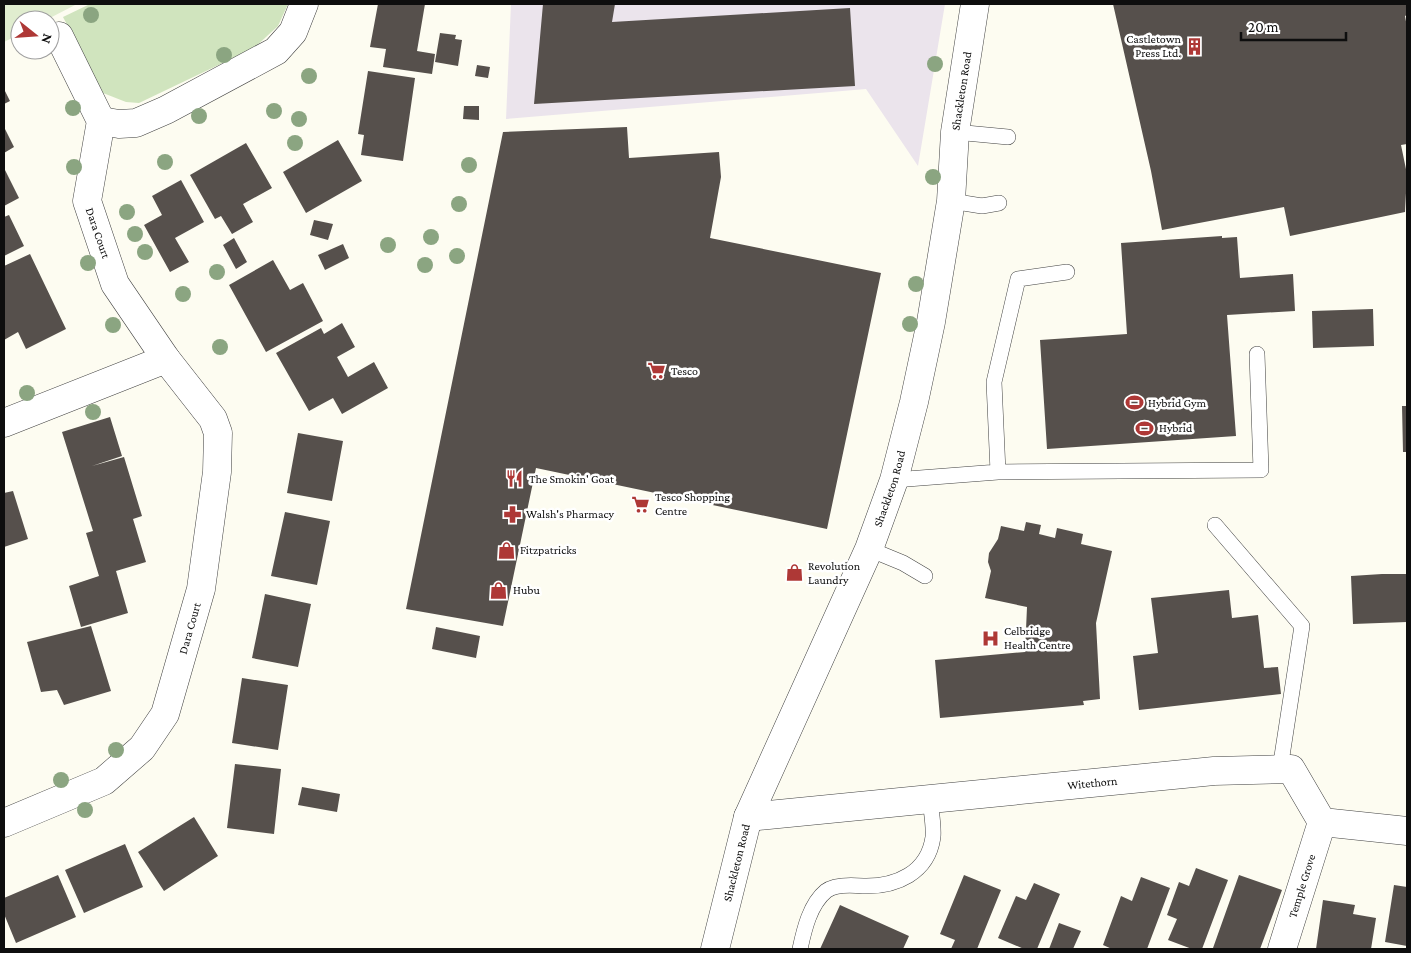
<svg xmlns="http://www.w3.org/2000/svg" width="1411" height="953" font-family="'Crimson Pro',serif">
  <rect width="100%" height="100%" fill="#fdfcf1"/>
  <path fill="#ebe4ec" d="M511,4h434l-27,162 -52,-77 -360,30z"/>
  <path fill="#d0e4be" d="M90,4h198l-10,22 -24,22 -115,55 -13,-1 -23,-9 -40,-76z"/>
  <path fill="#e0edcf" d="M4,4h73l-31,16h-26v14l-16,8z"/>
  <path fill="#56504c" d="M378,4h47l-8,47 18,3 -3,20 -49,-7 3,-18 -16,-2z
    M543,4h72l-3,18 238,-14 5,78 -321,18z
    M1113,4h294v11l-2,1 2,11v117l-6,1 6,29 -2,38 -115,24 -6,-29 -122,23 -11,-59z
    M440,33l16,2 -1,4 7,1 -4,26 -23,-4z
    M477,65l13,2 -2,11 -13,-2z
    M368,71l47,7 -12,83 -42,-6 3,-20 -6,-1z
    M4,89l6,12 -6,3z
    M464,106h15v14l-16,-1z
    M4,127l10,20 -10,6z
    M627,127l2,31 90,-6 2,25 -11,61 171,35 -54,256 -291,-61 -33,158 -97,-17 97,-477z
    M338,140l24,41 -56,32 -23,-41z
    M246,143l26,45 -29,16 10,18 -21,12 -11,-18 -6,3 -25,-44z
    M4,168l15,30 -15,8z
    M181,180l23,42 -29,16 14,24 -19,10 -26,-47 18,-10 -10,-19z
    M9,215l15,31 -20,10v-39z
    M314,220l19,4 -5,16 -18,-5z
    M1222,236v2l15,-1 3,41 53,-4 2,37 -68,4 9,121 -189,13 -7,-109 87,-6 -6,-91z
    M234,238l13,24 -11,7 -13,-24z
    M343,244l6,14 -24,12 -7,-15z
    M30,254l36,75 -40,20 -8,-17 -14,8v-74z
    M273,260l17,30 13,-7 20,38 -57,31 -37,-67z
    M1373,309l1,37 -61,2 -1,-37z
    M342,323l13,24 -18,10 11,20 26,-15 14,26 -46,26 -9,-16 -24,13 -33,-58 45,-25 3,6z
    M1402,406h5v46h-4z
    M110,417l12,39 -30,10 32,-9 18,59 -9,3 13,43 -30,9 12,42 -47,14 -12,-41 30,-10 -13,-43 7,-2 -31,-99z
    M298,433l45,8 -11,60 -45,-8z
    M13,491l15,48 -24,8v-54z
    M285,512l45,9 -13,64 -46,-9z
    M1026,522l15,3 -2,9 16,4 2,-10 26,6 -2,10 31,7 -16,72 4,76 -17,2 1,4 -144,13 -5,-58 90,-8 2,-45 -42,-9 6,-27 -3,-9 1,-9 9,-14 3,-13 23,5z
    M1382,574h25v48l-54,2 -2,-48z
    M1229,590l3,28 26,-3 6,53 14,-1 3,27 -142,16 -6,-54 25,-3 -7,-55z
    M265,594l46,10 -13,63 -46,-9z
    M91,626l20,65 -47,14 -7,-15 -16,2 -14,-50z
    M436,627l44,9 -4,22 -44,-9z
    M242,678l46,7 -10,65 -46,-7z
    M235,764l46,5 -7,65 -47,-6z
    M302,787l38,7 -3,18 -39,-7z
    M194,817l24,39 -54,35 -26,-39z
    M125,844l18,43 -59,26 -19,-43z
    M1196,868l32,12 -26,69h-10l-24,-9 9,-21 -10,-4 12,-33 10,4z
    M58,875l18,42 -60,26 -12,-29v-16z
    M964,875l37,15 -24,59h-26l4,-9 -15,-6z
    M1239,875l43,15 -22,59h-43l-4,-1z
    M1141,877l29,11 -23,61h-35l-9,-4 18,-49 11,5z
    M1034,883l26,11 -23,55h-13l-26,-11 18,-42 10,4z
    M1394,885l13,2v59l-22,-4z
    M1323,900l32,5 -2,9 23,4 -5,31h-55z
    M840,905l69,31 -6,13h-83z
    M1059,923l22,8 -8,18h-24z"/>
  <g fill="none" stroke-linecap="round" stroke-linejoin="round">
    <defs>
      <path id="service" d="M955,132l53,5
        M951,201l31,5 17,-3
        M998,472l-4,-90 24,-103 49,-7
        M894,480l104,-8 263,-2 -4,-116
        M1215,525l87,101 -22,143
        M869,549l34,14 22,13
        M800,949c4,-19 10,-45 26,-58 9,-7 26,-6 37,-5 33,1 65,-13 70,-49 1,-12 -2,-26 -3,-38"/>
      <g id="minor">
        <path d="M101,121l18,3 17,-1 30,-13 110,-59 17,-19 11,-28"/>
        <path d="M4,423l162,-64"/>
        <path id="s1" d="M748,817l466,-46 77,-2 31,53"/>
        <path d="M1322,822l85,9"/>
        <path id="s2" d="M4,823l100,-42 38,-33 23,-34 36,-125 16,-117 1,-39 -5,-14 -47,-60 -51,-75 -28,-83 14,-80 -42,-85"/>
        <path id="s3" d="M1282,949l40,-127"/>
      </g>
      <g id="tertiary">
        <path id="s4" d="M715,949l33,-132 121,-268 25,-69 20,-78 17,-80 20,-121 4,-69 20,-128"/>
      </g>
    </defs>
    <use href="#service" stroke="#414141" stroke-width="16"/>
    <use href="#minor" stroke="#414141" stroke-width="29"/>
    <use href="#tertiary" stroke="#414141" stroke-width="29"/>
    <use href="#service" stroke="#fff" stroke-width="15"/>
    <use href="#minor" stroke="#fff" stroke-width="28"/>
    <use href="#tertiary" stroke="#fff" stroke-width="28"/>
  </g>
  <g fill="#8ba581">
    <circle cx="91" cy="15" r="8"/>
    <circle cx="224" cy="55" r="8"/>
    <circle cx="935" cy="64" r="8"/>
    <circle cx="309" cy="76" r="8"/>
    <circle cx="73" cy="108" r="8"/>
    <circle cx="274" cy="111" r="8"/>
    <circle cx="199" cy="116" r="8"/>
    <circle cx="299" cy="119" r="8"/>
    <circle cx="295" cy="143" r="8"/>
    <circle cx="165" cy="162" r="8"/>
    <circle cx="469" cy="165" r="8"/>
    <circle cx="74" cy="167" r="8"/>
    <circle cx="933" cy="177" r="8"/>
    <circle cx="459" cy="204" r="8"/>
    <circle cx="127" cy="212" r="8"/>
    <circle cx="135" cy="234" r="8"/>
    <circle cx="431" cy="237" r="8"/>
    <circle cx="388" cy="245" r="8"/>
    <circle cx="145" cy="252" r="8"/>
    <circle cx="457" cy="256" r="8"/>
    <circle cx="88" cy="263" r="8"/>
    <circle cx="425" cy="265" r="8"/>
    <circle cx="217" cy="272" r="8"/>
    <circle cx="916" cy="284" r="8"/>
    <circle cx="183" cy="294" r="8"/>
    <circle cx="910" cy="324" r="8"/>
    <circle cx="113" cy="325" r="8"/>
    <circle cx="220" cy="347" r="8"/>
    <circle cx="27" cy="393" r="8"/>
    <circle cx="93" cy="412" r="8"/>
    <circle cx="116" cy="750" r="8"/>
    <circle cx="61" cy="780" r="8"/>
    <circle cx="85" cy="810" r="8"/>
  </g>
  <defs>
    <symbol id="building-bare" viewBox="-9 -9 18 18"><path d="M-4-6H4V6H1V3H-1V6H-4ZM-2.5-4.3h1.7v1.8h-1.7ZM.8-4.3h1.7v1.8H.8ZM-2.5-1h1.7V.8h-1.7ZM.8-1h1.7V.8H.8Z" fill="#ae3836" stroke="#fff" stroke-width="2.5" paint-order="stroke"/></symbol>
    <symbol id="supermarket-bare" viewBox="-9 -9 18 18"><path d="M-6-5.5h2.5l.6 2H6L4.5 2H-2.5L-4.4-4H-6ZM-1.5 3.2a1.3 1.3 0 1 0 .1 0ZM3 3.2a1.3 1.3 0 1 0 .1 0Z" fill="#ae3836" stroke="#fff" stroke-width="2.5" paint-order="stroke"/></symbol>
    <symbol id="stadium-bare" viewBox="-9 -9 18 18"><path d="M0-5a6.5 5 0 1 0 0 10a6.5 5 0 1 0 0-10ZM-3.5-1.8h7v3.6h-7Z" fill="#ae3836" stroke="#fff" stroke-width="2.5" paint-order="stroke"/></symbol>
    <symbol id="restaurant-bare" viewBox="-9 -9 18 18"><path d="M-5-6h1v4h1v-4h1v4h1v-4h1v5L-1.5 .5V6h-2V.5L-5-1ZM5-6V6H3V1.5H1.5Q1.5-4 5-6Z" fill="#ae3836" stroke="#fff" stroke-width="2.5" paint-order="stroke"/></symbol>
    <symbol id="pharmacy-bare" viewBox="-9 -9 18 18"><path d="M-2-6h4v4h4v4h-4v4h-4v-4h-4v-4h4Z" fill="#ae3836" stroke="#fff" stroke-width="2.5" paint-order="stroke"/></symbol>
    <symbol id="shop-bare" viewBox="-9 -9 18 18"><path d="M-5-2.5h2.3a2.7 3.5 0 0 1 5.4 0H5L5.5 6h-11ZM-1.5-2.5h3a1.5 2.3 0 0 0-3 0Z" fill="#ae3836" stroke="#fff" stroke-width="2.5" paint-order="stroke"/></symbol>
    <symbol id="hospital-bare" viewBox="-9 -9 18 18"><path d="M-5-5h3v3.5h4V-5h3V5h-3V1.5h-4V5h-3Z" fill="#ae3836" stroke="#fff" stroke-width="2.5" paint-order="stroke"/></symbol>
  </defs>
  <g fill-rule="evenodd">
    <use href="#building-bare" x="1182" y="34" width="25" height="25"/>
    <use href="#supermarket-bare" x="644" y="358" width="25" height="25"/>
    <use href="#stadium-bare" x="1122" y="390" width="25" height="25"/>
    <use href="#stadium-bare" x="1132" y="416" width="25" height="25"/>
    <use href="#restaurant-bare" x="502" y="466" width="25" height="25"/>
    <use href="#supermarket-bare" x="628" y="492" width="25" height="25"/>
    <use href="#pharmacy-bare" x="500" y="502" width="25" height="25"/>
    <use href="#shop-bare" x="494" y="538" width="25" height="25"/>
    <use href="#shop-bare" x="782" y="560" width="25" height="25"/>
    <use href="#shop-bare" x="486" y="578" width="25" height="25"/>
    <use href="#hospital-bare" x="978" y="626" width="25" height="25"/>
  </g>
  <g text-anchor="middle" stroke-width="5" stroke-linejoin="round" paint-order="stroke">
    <g font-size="12" fill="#0e0e0e" stroke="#fff" text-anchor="start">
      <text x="1181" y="43" text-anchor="end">Castletown<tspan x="1181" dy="14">Press Ltd.</tspan></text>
      <text x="671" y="375">Tesco</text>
      <text x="1148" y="407">Hybrid Gym</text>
      <text x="1159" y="432">Hybrid</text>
      <text x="529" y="483">The Smokin' Goat</text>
      <text x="655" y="501">Tesco Shopping<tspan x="655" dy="14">Centre</tspan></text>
      <text x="526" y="518">Walsh's Pharmacy</text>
      <text x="520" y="554">Fitzpatricks</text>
      <text x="808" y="570">Revolution<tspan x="808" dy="14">Laundry</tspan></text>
      <text x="513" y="594">Hubu</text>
      <text x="1004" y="635">Celbridge<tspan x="1004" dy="14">Health Centre</tspan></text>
    </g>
    <g font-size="12" fill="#0e0e0e" stroke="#fff">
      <text dy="4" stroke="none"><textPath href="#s4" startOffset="899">Shackleton Road</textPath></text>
      <text transform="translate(98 233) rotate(71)" y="4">Dara Court</text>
      <text dy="4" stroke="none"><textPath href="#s4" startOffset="494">Shackleton Road</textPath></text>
      <text dy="4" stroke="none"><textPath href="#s2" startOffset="289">Dara Court</textPath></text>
      <text dy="4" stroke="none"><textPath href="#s1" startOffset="346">Witethorn</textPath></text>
      <text dy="4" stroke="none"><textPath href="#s4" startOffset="89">Shackleton Road</textPath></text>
      <text dy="4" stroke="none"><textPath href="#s3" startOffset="66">Temple Grove</textPath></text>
    </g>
  </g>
  <rect width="1411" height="953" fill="none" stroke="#0e0e0e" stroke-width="10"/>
  <g transform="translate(35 35) rotate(107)"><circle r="24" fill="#ffffff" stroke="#9f9f9f"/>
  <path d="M0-4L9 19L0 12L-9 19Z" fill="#ae3836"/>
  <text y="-8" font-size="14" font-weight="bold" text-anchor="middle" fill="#0e0e0e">N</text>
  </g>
  <path d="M1241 32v8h105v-8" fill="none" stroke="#0e0e0e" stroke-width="2.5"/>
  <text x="1248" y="32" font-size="15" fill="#0e0e0e" stroke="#ffffff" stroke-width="4" paint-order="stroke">20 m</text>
</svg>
